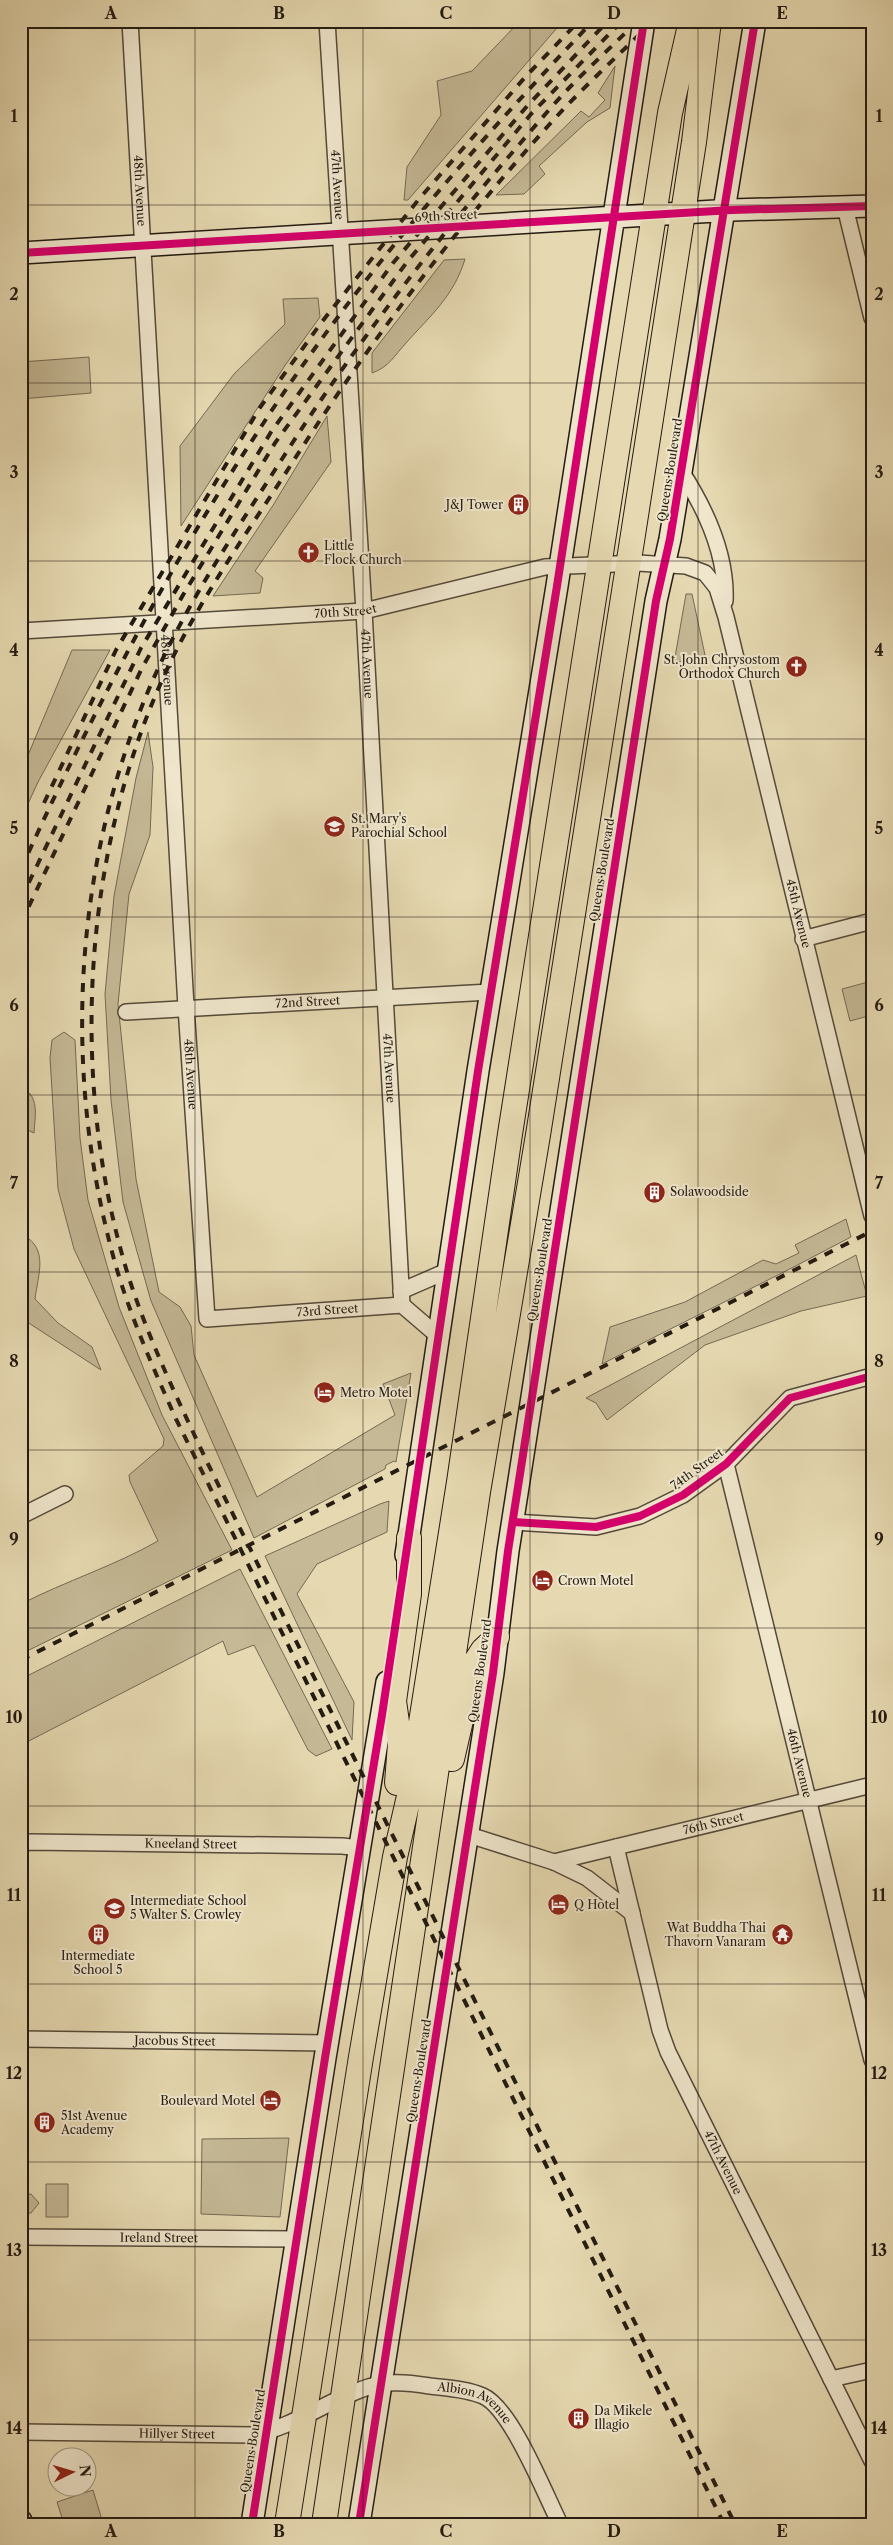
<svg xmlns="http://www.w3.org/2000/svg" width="893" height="2545" font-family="'Libre Caslon Text',serif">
  <rect width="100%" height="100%" fill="#e6d9b1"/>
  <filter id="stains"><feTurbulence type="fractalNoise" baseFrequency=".004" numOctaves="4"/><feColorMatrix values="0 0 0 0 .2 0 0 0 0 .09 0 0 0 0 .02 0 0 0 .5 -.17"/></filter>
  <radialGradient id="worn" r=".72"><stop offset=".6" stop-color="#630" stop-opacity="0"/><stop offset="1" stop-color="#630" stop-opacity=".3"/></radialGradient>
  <path fill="#c5b996" stroke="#746a54" d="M520,21h43l-155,179h-4l3,-33 34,-52 -4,-34 35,-10z
    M615,66l-5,42 -23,14 -48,44 6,8 -21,20 -28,1 85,-84 8,6 16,-17 -7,-7z
    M465,259c-11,37 -35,57 -59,84 -12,13 -17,24 -34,30v-20l72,-93z
    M318,298l2,19 -34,47 -105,162 -1,-80 54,-72 51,-50 -2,-25z
    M89,357l2,36 -70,6v-37z
    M327,416l4,46 -76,109 8,7 -3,15 -47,3 59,-89z
    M686,594h6l13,61 -31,8z
    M72,650h38l-72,132 -17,37v-47z
    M148,732l5,35 -3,68 -21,59 -11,110 18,175 23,113 21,15 11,19 3,29 63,142 138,-82 -12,-31 28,-11 -15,89 -2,-1 -8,4 -1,4 -131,69 -103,-237 -28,-99 -12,-102 -6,-106 9,-98 22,-118z
    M872,981v34l-22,6 -8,-32z
    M64,1032l11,8 5,98 8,62 31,107 43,108 70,135 -211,104v-50c45,-23 93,-38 137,-63l-28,-59 -1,-7 34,-29 1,-7 -90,-190 -16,-60 -8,-131 2,-18z
    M21,1087c19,9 14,28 13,46l-13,-6z
    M846,1219l5,18c-82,44 -167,84 -249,127l8,-37 75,-25 78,-42 13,4 23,-11 -4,-8z
    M23,1235c26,14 15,39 12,64l23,24 34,24 9,23 -80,-52z
    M856,1255l11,41 -66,15 -96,34 -98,75 -11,-17 -10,-5z
    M389,1501l-2,31 -70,32 -20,30 57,108 -2,38 -87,-184 115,-52z
    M240,1569l92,180 -16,7 -8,-6 -54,-105 -26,10 -5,-14 -202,104v-66z
    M289,2138l-9,79 -79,-3 1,-75z
    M46,2184h22v33h-22z
    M21,2194h10l8,9 -8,10h-10z
    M93,2490l9,30 -10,4h-28l-7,-22z"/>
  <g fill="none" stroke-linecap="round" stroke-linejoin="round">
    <defs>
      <g id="street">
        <path id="s1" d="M130,21l56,986 21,312 195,-14 35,30"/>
        <path id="s2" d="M327,21l37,590 38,694"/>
        <path d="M845,207l27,111"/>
        <path d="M681,471c24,37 46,84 44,130"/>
        <path id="s3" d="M21,631l343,-20 181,-44 93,-4 48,3 19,7 12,15 9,29 146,599"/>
        <path d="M803,939l69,-18"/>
        <path id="s4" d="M126,1012l364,-20"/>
        <path d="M401,1291l46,-20"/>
        <path id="s5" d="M726,1464l146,596"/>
        <path d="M21,1516l44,-22"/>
        <path d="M513,1522l83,5 44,-11 43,-21 43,-31 64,-66 82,-22"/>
        <path d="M466,1834l88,28 33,16 45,35"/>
        <path id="s6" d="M21,1844l9,-2 312,4 19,2"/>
        <path id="s7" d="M616,1847l44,183 8,22 204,409"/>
        <path id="s8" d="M554,1862l318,-77"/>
        <path id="s9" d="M21,2039l307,4"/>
        <path id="s10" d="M21,2237l276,2"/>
        <path d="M831,2379l41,-9"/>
        <path id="s11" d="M21,2432l231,3c41,-8 70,-31 108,-45 24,-10 45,-8 70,-4 17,2 37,3 53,10 28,12 62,98 77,128"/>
      </g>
      <path id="secondary" d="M21,253l711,-43 140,-4
        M406,1555l72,-484 79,-485 87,-565
        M21,2521l1,3
        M252,2524l73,-466 62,-376
        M359,2524l134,-851 15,-122 148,-950 14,-62 85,-518"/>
      <path id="primary" d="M452,1759l22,-95 9,-14 14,-13
        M397,1783l3,-39 -6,-43 15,-107v-56
        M287,2524l74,-467 34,-200 15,-65 49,-310 51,-348 160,-1021 21,-92
        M324,2524l154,-1032 60,-357 94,-594 62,-399 15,-121"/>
    </defs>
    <use href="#street" stroke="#544a3a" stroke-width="18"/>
    <use href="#secondary" stroke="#241b12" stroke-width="24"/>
    <use href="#primary" stroke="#241b12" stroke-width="26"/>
    <use href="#street" stroke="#efe6cc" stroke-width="15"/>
    <use href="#secondary" stroke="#efe6cc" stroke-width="21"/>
    <use href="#primary" stroke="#e6d9b1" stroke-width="24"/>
    <path stroke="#241b12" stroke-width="4" stroke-dasharray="9 9" stroke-linecap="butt" d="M637,21c-22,23 -46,44 -68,67 -20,21 -39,44 -58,66 -83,96 -160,197 -229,305 -50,78 -103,155 -138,242 -70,172 -80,367 -33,547 15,59 40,115 65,171l548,1105
      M653,21c-35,35 -72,68 -105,105 -97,108 -185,225 -263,348 -37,57 -77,114 -108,175 -95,186 -110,427 -49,626 21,66 51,127 80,189l527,1060
      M44,803l72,-153 143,-241 62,-86 98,-124 108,-124 52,-54
      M21,869c68,-150 145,-298 236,-436 96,-149 214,-284 336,-412
      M21,899l120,-251 130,-216 122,-169 135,-158 80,-84
      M21,923l121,-255 41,-73 92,-152 132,-181 124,-148 91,-93
      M21,1660l851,-429"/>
    <defs>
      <path id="cycleway" d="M21,253l711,-43 140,-4
        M513,1522l83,5 44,-11 43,-21 43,-31 64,-66 82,-22
        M252,2524l73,-466 57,-343 96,-644 79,-485 87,-565
        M359,2524l134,-851 15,-122 148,-950 14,-62 85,-518"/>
    </defs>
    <use href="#cycleway" stroke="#efe6cc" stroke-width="11"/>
    <use href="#cycleway" stroke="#d6006c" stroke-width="8"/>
  </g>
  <path fill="none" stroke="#241b12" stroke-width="1" stroke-opacity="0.55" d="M195,21v2503M363,21v2503M530,21v2503M698,21v2503M21,205h851M21,383h851M21,561h851M21,739h851M21,917h851M21,1095h851M21,1272h851M21,1450h851M21,1628h851M21,1806h851M21,1984h851M21,2162h851M21,2340h851"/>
  <defs>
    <symbol id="building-disc" viewBox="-11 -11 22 22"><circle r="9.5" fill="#8f2418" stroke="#efe6cc"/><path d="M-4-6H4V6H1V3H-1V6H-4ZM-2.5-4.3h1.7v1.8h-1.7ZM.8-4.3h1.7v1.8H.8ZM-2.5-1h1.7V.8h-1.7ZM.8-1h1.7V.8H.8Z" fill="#fff"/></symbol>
    <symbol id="church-disc" viewBox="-11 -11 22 22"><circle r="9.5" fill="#8f2418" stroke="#efe6cc"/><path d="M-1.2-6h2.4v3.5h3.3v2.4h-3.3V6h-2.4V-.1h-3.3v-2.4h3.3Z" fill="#fff"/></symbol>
    <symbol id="school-disc" viewBox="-11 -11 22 22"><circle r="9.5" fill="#8f2418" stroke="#efe6cc"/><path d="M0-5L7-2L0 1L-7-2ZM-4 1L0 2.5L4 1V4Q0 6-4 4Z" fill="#fff"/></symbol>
    <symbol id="hotel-disc" viewBox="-11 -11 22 22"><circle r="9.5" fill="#8f2418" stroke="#efe6cc"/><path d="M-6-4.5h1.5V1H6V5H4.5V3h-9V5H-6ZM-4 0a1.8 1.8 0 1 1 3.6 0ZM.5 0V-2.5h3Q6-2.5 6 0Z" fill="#fff"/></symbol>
    <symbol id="temple-disc" viewBox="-11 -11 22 22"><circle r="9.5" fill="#8f2418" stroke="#efe6cc"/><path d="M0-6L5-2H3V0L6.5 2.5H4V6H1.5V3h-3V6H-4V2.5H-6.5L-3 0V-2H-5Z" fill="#fff"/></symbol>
  </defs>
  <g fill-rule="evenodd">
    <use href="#building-disc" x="506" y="492" width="25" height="25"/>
    <use href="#church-disc" x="296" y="540" width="25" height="25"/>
    <use href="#church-disc" x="784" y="654" width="25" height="25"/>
    <use href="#school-disc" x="322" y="814" width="25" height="25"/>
    <use href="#building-disc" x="642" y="1180" width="25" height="25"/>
    <use href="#hotel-disc" x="312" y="1380" width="25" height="25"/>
    <use href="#hotel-disc" x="530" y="1568" width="25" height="25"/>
    <use href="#hotel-disc" x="546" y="1892" width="25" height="25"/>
    <use href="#school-disc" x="102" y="1896" width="25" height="25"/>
    <use href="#building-disc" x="86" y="1922" width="25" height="25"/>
    <use href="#temple-disc" x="770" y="1922" width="25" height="25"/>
    <use href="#hotel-disc" x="258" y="2088" width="25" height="25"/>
    <use href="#building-disc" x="32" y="2110" width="25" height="25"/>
    <use href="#building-disc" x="566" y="2406" width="25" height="25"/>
  </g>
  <g text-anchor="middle" stroke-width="4" stroke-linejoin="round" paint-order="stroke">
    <g font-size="12" fill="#241b12" stroke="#efe6cc">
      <text dy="4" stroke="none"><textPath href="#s2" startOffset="164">47th Avenue</textPath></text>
      <text dy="4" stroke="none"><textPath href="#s1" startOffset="170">48th Avenue</textPath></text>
      <text transform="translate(446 216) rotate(-3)" y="4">69th Street</text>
      <text transform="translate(670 470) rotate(-81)" y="4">Queens Boulevard</text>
      <text dy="4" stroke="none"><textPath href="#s3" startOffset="325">70th Street</textPath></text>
      <text dy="4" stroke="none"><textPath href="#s2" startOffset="644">47th Avenue</textPath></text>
      <text dy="4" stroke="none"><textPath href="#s1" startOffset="650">48th Avenue</textPath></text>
      <text transform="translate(602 870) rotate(-81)" y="4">Queens Boulevard</text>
      <text dy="4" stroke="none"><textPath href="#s3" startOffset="1046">45th Avenue</textPath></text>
      <text dy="4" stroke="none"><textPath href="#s4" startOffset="182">72nd Street</textPath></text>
      <text dy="4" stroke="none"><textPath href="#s2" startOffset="1049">47th Avenue</textPath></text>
      <text dy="4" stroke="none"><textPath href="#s1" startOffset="1055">48th Avenue</textPath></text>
      <text transform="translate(540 1270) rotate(-81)" y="4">Queens Boulevard</text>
      <text dy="4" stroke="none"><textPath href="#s1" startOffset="1421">73rd Street</textPath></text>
      <text transform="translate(697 1469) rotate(-36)" y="4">74th Street</text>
      <text transform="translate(480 1671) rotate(-82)" y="4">Queens Boulevard</text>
      <text dy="4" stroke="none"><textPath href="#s5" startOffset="308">46th Avenue</textPath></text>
      <text dy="4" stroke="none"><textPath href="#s8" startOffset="164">76th Street</textPath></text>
      <text dy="4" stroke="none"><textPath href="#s6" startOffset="170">Kneeland Street</textPath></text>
      <text dy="4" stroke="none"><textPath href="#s9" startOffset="154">Jacobus Street</textPath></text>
      <text transform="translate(419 2071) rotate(-81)" y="4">Queens Boulevard</text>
      <text dy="4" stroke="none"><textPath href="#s7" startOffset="335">47th Avenue</textPath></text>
      <text dy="4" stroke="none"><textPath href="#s10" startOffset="138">Ireland Street</textPath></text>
      <text dy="4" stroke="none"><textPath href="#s11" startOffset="469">Albion Avenue</textPath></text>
      <text dy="4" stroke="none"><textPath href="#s11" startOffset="156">Hillyer Street</textPath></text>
      <text transform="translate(253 2441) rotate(-81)" y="4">Queens Boulevard</text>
    </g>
    <g font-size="12" fill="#241b12" stroke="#efe6cc" text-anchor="start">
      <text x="503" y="509" text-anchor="end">J&amp;J Tower</text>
      <text x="324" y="550">Little<tspan x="324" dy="14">Flock Church</tspan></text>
      <text x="780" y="664" text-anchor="end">St. John Chrysostom<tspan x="780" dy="14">Orthodox Church</tspan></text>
      <text x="351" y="823">St. Mary's<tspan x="351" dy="14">Parochial School</tspan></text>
      <text x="670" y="1196">Solawoodside</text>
      <text x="340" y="1397">Metro Motel</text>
      <text x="558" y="1585">Crown Motel</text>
      <text x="130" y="1905">Intermediate School<tspan x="130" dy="14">5 Walter S. Crowley</tspan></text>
      <text x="574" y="1909">Q Hotel</text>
      <text x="766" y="1932" text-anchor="end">Wat Buddha Thai<tspan x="766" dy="14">Thavorn Vanaram</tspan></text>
      <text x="98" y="1960" text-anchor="middle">Intermediate<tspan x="98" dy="14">School 5</tspan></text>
      <text x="255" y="2105" text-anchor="end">Boulevard Motel</text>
      <text x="61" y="2120">51st Avenue<tspan x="61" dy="14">Academy</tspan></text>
      <text x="594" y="2415">Da Mikele<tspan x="594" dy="14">Illagio</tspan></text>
    </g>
  </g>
  <rect width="893" height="2545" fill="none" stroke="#e6d9b1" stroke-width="55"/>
  <g transform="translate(72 2472) rotate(85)"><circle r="24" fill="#efe6cc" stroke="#9e9582"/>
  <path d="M0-4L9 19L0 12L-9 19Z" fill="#8f2418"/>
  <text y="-8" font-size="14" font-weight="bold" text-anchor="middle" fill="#241b12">N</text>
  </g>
  <rect x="28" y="28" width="838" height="2490" fill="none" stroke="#241b12" stroke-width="2"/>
  <g font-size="16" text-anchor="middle" font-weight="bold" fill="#241b12">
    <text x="111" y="19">A</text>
    <text x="279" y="19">B</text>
    <text x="446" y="19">C</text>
    <text x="614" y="19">D</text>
    <text x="782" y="19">E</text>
    <text x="14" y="122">1</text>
    <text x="879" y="122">1</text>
    <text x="14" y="300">2</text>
    <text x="879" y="300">2</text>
    <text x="14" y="478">3</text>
    <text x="879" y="478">3</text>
    <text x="14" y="656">4</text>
    <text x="879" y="656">4</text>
    <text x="14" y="834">5</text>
    <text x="879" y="834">5</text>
    <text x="14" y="1011">6</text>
    <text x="879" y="1011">6</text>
    <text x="14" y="1189">7</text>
    <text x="879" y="1189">7</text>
    <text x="14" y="1367">8</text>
    <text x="879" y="1367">8</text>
    <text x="14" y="1545">9</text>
    <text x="879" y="1545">9</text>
    <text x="14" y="1723">10</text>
    <text x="879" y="1723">10</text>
    <text x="14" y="1901">11</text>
    <text x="879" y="1901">11</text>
    <text x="14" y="2079">12</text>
    <text x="879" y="2079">12</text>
    <text x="14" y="2256">13</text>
    <text x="879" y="2256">13</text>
    <text x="14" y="2434">14</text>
    <text x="879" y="2434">14</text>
    <text x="111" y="2537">A</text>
    <text x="279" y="2537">B</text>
    <text x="446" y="2537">C</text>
    <text x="614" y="2537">D</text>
    <text x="782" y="2537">E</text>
  </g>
  <rect width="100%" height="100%" filter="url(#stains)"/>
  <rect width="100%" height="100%" fill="url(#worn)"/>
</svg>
